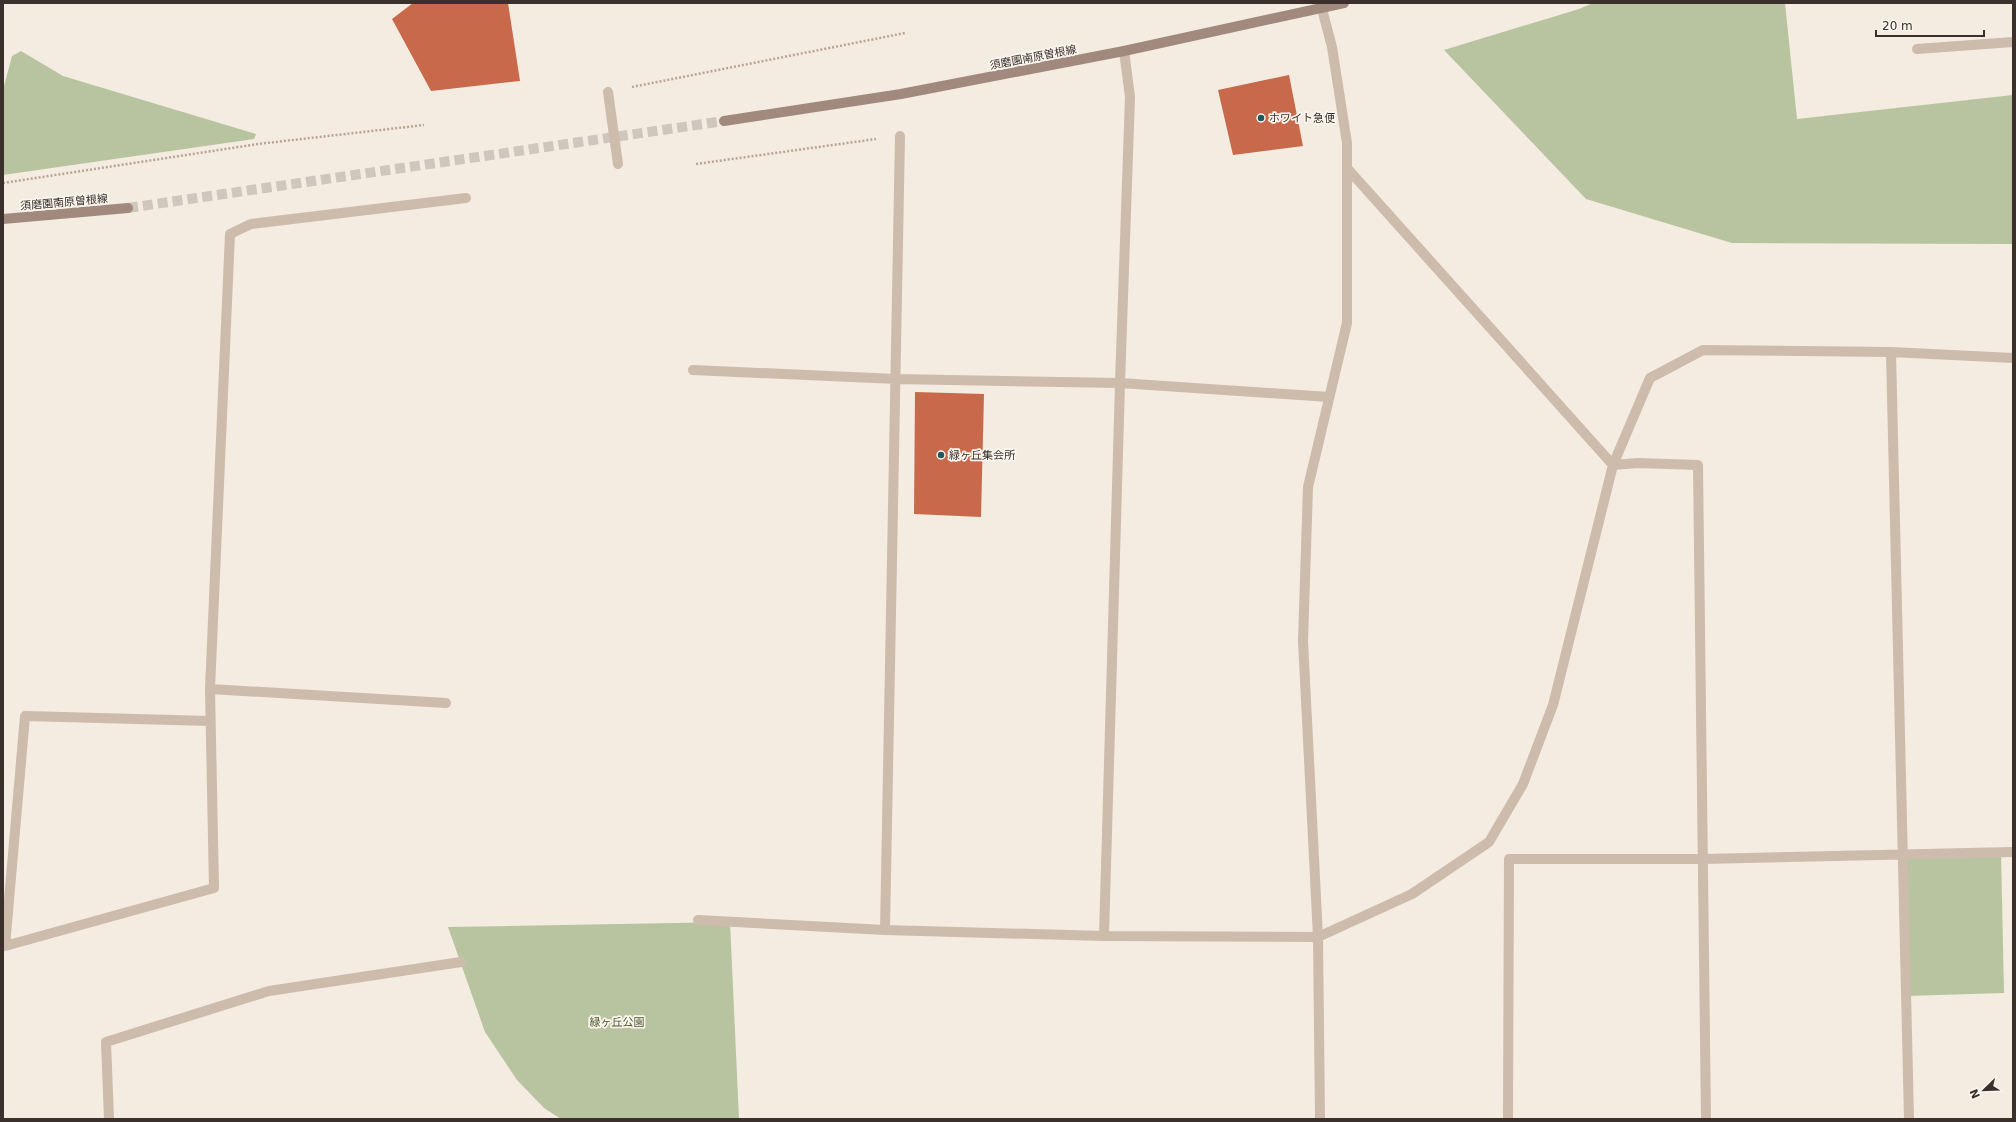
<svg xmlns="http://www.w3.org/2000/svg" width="2016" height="1122" font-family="'DejaVu Sans','Noto Sans JP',sans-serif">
  <rect width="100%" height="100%" fill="#f4ebe1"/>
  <path fill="#b8c4a0" d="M1593,3h192l12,116 216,-24v149l-281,-1 -146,-44 -142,-149 135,-41z
    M21,51l42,25 193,58 -2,5 -251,36v-85l9,-34z
    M2001,852l3,141 -98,3 -4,-143z
    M730,922l9,197h-178l-17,-11 -27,-28 -32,-48 -37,-105z"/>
  <path fill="#c8694b" d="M413,3h95l12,78 -89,10 -39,-72z
    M1289,75l14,71 -70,9 -15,-65z
    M915,392l69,2 -3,123 -67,-3z"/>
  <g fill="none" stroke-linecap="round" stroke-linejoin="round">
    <path stroke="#cfc6bd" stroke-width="10" stroke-dasharray="10 5" stroke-linecap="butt" d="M128,208l596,-87"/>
    <path stroke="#b9a596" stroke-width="2.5" stroke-dasharray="2 2" stroke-linecap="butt" d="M632,87l273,-54
      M696,164l180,-25
      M3,183l255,-39 166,-19"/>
    <path stroke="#cdbbac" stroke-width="10" d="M608,92l10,72"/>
    <path stroke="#cdbbac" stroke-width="10" d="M1917,49l96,-7
      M1891,352l18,767
      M693,370l203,9 224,4 209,14
      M210,689l4,199 -209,58 20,-230 185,5
      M446,703l-236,-14 20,-455 21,-10 215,-26
      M698,920l187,10 219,6 214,1 94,-43 77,-52 34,-58 30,-79 60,-240 -266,-297
      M885,930l15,-794
      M1104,936l16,-553 10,-286 -6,-46
      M109,1119l-3,-77 163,-51 192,-29
      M1320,1119l-2,-182 -15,-296 5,-154 39,-164v-180l-15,-96 -10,-38
      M1508,1119l1,-260h193l311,-7
      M1706,1119l-8,-654 -60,-2 -25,2 37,-87 53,-28 188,2 122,6"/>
    <path stroke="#a18a7d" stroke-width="10" d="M724,121l177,-27 223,-43 220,-48
      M3,219l125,-11"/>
  </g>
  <g fill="#1f5a5e" stroke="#fbf5ee" stroke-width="1.5">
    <circle cx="1261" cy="118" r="4"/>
    <circle cx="941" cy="455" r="4"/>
  </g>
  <g text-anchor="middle" stroke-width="3.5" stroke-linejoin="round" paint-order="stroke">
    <g font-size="11" fill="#3b302b" stroke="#fbf5ee">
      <text transform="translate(1033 57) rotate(-11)" y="4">須磨園南原曽根線</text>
      <text transform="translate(64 202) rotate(-5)" y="4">須磨園南原曽根線</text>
    </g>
    <g font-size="11" fill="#3b302b" stroke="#fbf5ee" text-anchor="start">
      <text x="1269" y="122">ホワイト急便</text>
      <text x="949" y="459">緑ヶ丘集会所</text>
    </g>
    <g font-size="11" fill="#4a5a2e" stroke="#fbf5ee">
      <text x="617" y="1026">緑ヶ丘公園</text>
    </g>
  </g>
  <rect width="2016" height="1122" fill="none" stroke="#3b302b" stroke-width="8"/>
  <g transform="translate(1984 1090) rotate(247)" stroke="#fbf5ee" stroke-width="3" paint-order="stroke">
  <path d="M0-3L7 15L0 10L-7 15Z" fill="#3b302b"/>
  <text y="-6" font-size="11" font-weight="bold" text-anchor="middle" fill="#3b302b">N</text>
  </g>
  <path d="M1876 30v6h108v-6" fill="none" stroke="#3b302b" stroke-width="2"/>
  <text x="1882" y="30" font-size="12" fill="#3b302b" stroke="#fbf5ee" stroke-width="3" paint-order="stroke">20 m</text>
</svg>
